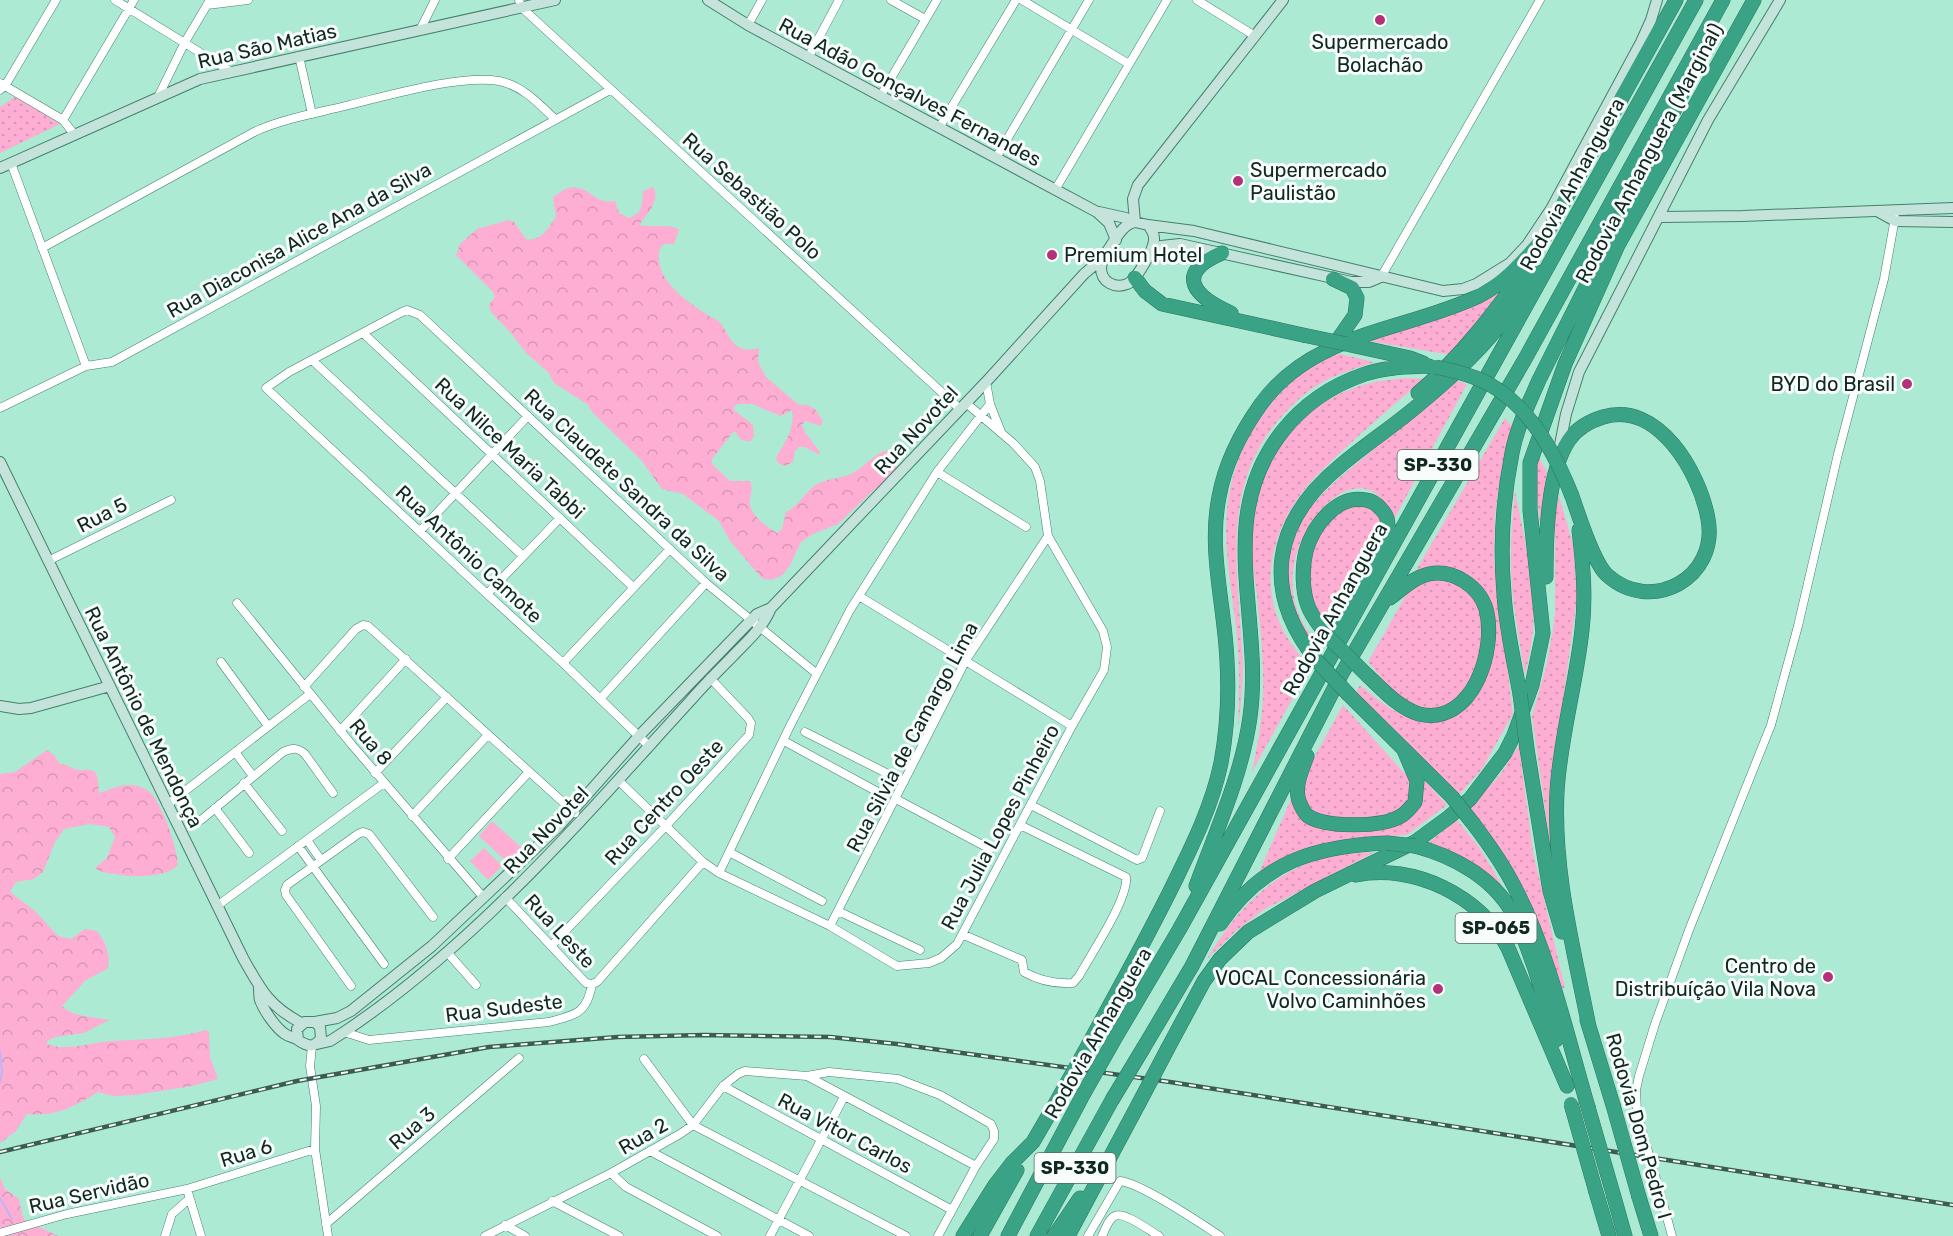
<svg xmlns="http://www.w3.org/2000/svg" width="1953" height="1236" font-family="Rubik,sans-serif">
  <defs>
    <pattern id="green-dots" width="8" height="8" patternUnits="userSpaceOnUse" patternTransform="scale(1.5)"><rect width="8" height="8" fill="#fdaed2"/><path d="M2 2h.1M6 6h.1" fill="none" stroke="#d896b4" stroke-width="1.8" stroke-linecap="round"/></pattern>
    <pattern id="forest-crowns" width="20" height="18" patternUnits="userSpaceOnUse" patternTransform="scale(1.5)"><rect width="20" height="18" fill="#fdaed2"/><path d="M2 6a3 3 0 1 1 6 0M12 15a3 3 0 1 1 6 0" fill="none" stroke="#d896b4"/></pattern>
  </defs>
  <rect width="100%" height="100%" fill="#adead4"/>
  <path fill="url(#green-dots)" d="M16,96l44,28 -60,29v-46z
    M1499,293l-48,62 -82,-14z
    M1336,353l38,9c-16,6 -35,11 -51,20 -15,8 -27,19 -38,31 -68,70 -46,164 -42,252 0,21 -2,42 -5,63 1,-30 2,-61 -1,-91 -4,-42 -14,-85 -10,-127 6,-67 48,-129 109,-157z
    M1406,378l18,1c-27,23 -54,46 -80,70 -12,12 -25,23 -36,36 -35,42 -51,98 -23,149 7,12 16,23 25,33l-58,105c6,-30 12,-59 11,-90 0,-29 -3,-58 -6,-86 -3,-23 -7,-45 -5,-68 5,-59 40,-117 97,-138 18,-8 37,-10 57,-12z
    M1453,380l14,4 -75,139c-22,-91 -132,17 -90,98 5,10 12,18 19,26l-5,9c-31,-44 -44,-97 -9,-144 17,-22 39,-40 60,-57 29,-25 57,-50 86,-75z
    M1505,418l7,8 -13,58 -4,32 -1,45 19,153 -31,55 -24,27 -103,-102 5,-9c14,11 40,35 60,34 15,-1 32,-9 46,-12l25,-99 -47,-40 -15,-1 -14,5z
    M1538,456l9,16 -6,62 -6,-58z
    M1515,491c9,46 21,92 18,139 -1,15 -5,31 -8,46 -4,-26 -9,-52 -12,-78 -4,-36 -2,-71 2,-107z
    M1559,496l14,48 4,54 -25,183 -1,70 -19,-135 14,-49 7,-37 2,-18v-96z
    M1363,504l13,7 4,11 -2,13 -25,45 -23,50c-4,-4 -9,-9 -12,-14 -17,-33 -11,-85 22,-106 6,-4 16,-4 23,-6z
    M1433,579c19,1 32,6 43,22 15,21 3,83 -17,99 -9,7 -25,11 -35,9 -24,-5 -41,-30 -56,-47l38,-67 14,-11z
    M1343,705l65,72 3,11 -1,10 -5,8 -17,11 -58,1 -22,-9 -7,-21 10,-25z
    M1519,745l14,107 32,136h-4c-23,-63 -46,-130 -92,-180l31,-33z
    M1424,780l23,25 -40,30 -53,3 -48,10 -25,11 -23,16 33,-76c5,14 13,25 28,29 15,5 79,3 90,-10 9,-9 14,-26 15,-38z
    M1457,820l22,27 24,40c-23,-21 -45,-34 -74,-45z
    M1375,852l-110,57 -29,22 -29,28c27,-46 64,-87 117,-101 17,-4 35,-5 51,-6z"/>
  <path fill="url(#forest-crowns)" d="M573,187c21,2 21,18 42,14l4,12 10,5c14,-5 13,-14 14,-27l10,-4c8,13 -6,27 -14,38 12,3 32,-2 40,5l-5,14h-10c-5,4 -6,10 -5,16 2,24 28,41 47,54 4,3 12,5 15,10 6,7 8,16 16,22 8,5 14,4 22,2l-1,14 8,15 33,28h9l7,4 8,12 -2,5 -16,-5 -3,4 3,7 14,19 1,4 -15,-8h-6l-4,4 -2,11 -8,4 -7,-3 -2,-5c9,-16 19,-29 16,-48l-11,6 -29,-12h-15l-3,3v3l19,15 1,11 -3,5c-9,1 -12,-2 -15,-9h-3l-21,27v5l18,17h20c3,9 1,11 0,19 -2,14 17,27 27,33l5,-4 4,-17c13,-6 17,-18 28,-26 12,-8 25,-7 37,-12 13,-6 22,-20 36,-24l6,4 4,15 3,4 -25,16 -37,35 -25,10 -12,8 -12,25 -8,9 -10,4 -8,-1 -4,-4 -29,-34 -11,-20 -36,-27 -21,-5 -21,-29 -48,-47 -6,-9 -33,-21 -6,-11 -22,-19 -15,-20 -20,-21 -2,-7 6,-8 -2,-5 -37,-37 4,-11 17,-15 32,-9 5,2 12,17c15,3 22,-11 30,-22l-3,-20 12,-8z
    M47,750l7,5 6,9c7,0 9,3 15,5 5,2 11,0 16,1 9,3 7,16 8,23 10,-3 21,-9 32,-8 7,0 16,4 21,9 12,16 25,52 26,71 -14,16 -62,12 -81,5l-1,-3 11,-9 8,-21 -6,-10 -19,-3 -26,5 -9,13 -12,30 -9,7 -18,3 -6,10 25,19 23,25 13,3 14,-10 12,2c8,10 15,26 10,38l-21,11 -24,26c10,11 33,11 47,14l-25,13 -29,4 -8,4v3c21,8 44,-2 66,-3 31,-2 63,-2 93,-11l3,2 1,25 8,22 -26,7 -57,9 -22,1 -15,-4c-22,14 -43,25 -71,22l-12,18 -15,11v-369l15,-2z
    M0,1177l5,12 14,10 3,15 3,6 33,16h-53l-5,-3z"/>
  <path fill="#fdaed2" d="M492,821l30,27 -14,15 -29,-27z
    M484,848l18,18 -14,14 -18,-19z"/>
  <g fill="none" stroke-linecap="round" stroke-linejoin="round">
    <path stroke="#beb4fa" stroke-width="2" d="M0,1051l2,21 -2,10
      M0,1198l12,21"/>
    <defs>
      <path id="street" d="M115,0l115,71
        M519,0l2,7 439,402
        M891,0l34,19
        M1022,0l107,64
        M1197,0l58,36
        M207,5l41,-5
        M748,25l14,-25
        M420,30l15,-30
        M299,56l13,58
        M808,58l31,-58
        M0,83l63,37 11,14
        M0,90l5,-4 51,-86
        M158,97l27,-55 25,-42
        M880,97l57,-97
        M63,120l71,-120
        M939,128l77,-128
        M996,158l93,-158
        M11,163l75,203
        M1055,190l112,-190
        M42,248l214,-117c29,-13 62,-18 93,-26 38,-9 112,-31 150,-24 24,5 39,22 56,38
        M1381,277l159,-277
        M363,333l270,254
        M312,360l211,196
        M986,382l4,22 11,28
        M0,408l86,-42 26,-4 498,-272
        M937,472l89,55
        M420,531l108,-115
        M48,561l123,-61
        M487,594l73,-76
        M859,596l213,130
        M237,603l115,142 132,153
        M221,662l47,64
        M563,663l107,-114
        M304,687l52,-58 7,-4 5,1 207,187
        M600,699l106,-116
        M340,731l66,-72
        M805,732l99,50
        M784,741l92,50
        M649,746l-86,-83 -76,-69 -221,-206 23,-16 111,-59 7,-3 13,5 286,268 111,91
        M235,752l18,24
        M375,773l72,-76
        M618,780l85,82 16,11 111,53 67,40 32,-3 12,-5 16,-14 115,-218 32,-56 3,-23 -4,-16 -55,-95 -8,-55 -5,-14 -22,-24 -47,-40
        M244,783l38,48
        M896,799l94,50
        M167,805l143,-111
        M1031,805l106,55 5,-2 18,-47
        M215,808l34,45
        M412,816l76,-81
        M201,820l82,-68c10,-4 14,-5 22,2l28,39
        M307,840l14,20
        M298,846l86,118
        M729,852l93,49
        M448,859l81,-87
        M719,873l71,-147 60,-116 87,-138 53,-68
        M505,897l81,86 6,1
        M217,906l167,-123
        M838,911l82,39
        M830,926l136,-266 82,-124
        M964,935l58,25 2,12c14,8 32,12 49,11l6,-7c11,-20 50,-78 47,-99l-106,-52
        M552,945l113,-118 84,-92 2,-12 -3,-5 -38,-40
        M447,952l29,33
        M351,986l-65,-91 -1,-5 2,-5 71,-51 5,-2 6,2 64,83
        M344,1032l25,8 180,-18c26,-7 38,-8 43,-38l5,-2 106,-120
        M312,1046l-2,20 6,40 -1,43 13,87
        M644,1059l49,66 213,111
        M807,1076l169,90
        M723,1086l229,124
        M1637,1113l-1,-23 3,-14 16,-52 34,-94 82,-205 27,-99 40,-172 46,-175 11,-61
        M650,1151l159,85
        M611,1173l15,14 91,49
        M187,1189l14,47
        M1661,1196l11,40
        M552,1201l67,35
        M326,1224l193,-166
        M505,1225l20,11
        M0,1233l67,-19 120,-25 128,-40
        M165,1236l7,-22 17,-15
        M485,1236l126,-63 69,-39 13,-9 30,-39 15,-12 7,-3 62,5 22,-4 69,7 42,16 51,29 3,7v8l-18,27 -38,70
        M770,1236l74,-139
        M1088,1236l32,-55c21,2 80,42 100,55
        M1102,1236c3,-6 7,-18 13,-20 9,-5 35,15 44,20"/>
      <path id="secondary" d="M708,0l40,25 349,187 12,11 7,17
        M0,168l200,-89 355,-79
        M1877,211l18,10 58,1
        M1099,212l27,6 6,4
        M1660,217l83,-1 210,-8
        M1135,222l-2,-23 5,-14 145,-185
        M1148,225c3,4 6,8 6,13 1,10 -18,43 -27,46 -12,5 -26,-2 -26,-16 0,-8 5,-15 9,-21 7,-10 13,-23 25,-25l13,3 46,6 249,60 20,-2 13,-5 34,-21 17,-18 24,-36 90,-167 10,-22 6,-20
        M1152,250l9,-4 19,-2 171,38h18l12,-5
        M1558,455l8,-41 13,-42 129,-252 72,-120
        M0,462l243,496c18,32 25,47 58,65
        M0,706l19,3 12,-1 79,-22
        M259,986c0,5 0,10 1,14 4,11 16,28 25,34 4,3 10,3 13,6 9,6 16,9 23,-2l-1,-11 -5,-5h-10l-8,7 1,11
        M315,1022l22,-4 14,-7 81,-65 127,-120 80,-90 118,-122 14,-6
        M317,1044l13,-3 14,-9c133,-89 240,-215 347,-332 13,-15 27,-29 41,-43 15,-16 31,-29 39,-49l215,-226 98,-108 20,-17"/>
      <path id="highway" d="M1222,253c-49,21 -27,44 9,60
        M1135,278l10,13 17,13 141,31
        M1333,279l19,9 5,10 -2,17 -16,23 -2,7
        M1346,344l64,14 13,5
        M1418,393c43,-36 78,-83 111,-128
        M1579,530c4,34 7,67 3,100 -6,55 -22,108 -25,162 -4,80 17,158 32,235
        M1546,577c0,-39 1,-105 23,-137 8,-12 21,-19 34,-23 55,-17 97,56 105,102 11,59 -57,96 -101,56 -14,-13 -28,-59 -35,-79
        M1327,636c-7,-10 -15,-19 -19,-30 -6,-16 -6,-39 -2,-55 7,-25 31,-57 60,-51 7,1 11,4 15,9 4,4 7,10 7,16 0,14 -13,29 -19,41 -12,22 -24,43 -32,66
        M1317,661c-56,-70 -45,-139 23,-195 27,-23 57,-42 83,-65 30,-25 60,-53 83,-84 11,-14 21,-30 31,-45
        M1368,676c15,14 31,32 51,38 54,13 78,-65 67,-105 -7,-23 -33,-40 -57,-35 -15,3 -27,15 -39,24
        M1520,694c-6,-33 -14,-66 -16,-100 -4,-46 -1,-96 8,-141 5,-26 17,-50 27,-73l140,-279 15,-34
        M1349,695l103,102
        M1527,749l23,142 12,41
        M1307,756c-5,14 -13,30 -8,45 2,5 5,12 9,15 18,12 73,11 91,1 7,-3 11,-9 16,-15l2,-21 -13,-31
        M1472,822c16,21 31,42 43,66 34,65 52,148 73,219
        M1415,846c38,10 77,31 97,66 10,18 16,38 23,57 7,23 15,47 21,71
        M1356,875c57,-12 125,21 152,73l59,138
        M1196,886c20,-55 46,-111 54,-169 9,-64 -9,-129 -4,-191 6,-72 51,-129 119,-152 20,-7 43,-7 64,-8
        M1220,924c43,-63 95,-78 167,-81
        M1587,1020l26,85
        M1114,1040l65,-110 517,-930
        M1144,1047l48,-81 149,-291 184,-316 198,-359
        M1168,1048l36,-67 16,-22 28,-27 67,-41 100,-49 34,-25 21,-18 35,-46 9,-18 18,-50 11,-52 -13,-123v-47l35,-99 53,-119 136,-245
        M1085,1051c30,-56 61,-111 89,-168 19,-39 38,-77 47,-120 6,-33 8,-68 6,-102 -2,-54 -19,-110 -8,-164 6,-34 22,-65 42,-93 52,-72 144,-73 218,-108 26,-13 45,-36 65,-58l132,-238
        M1596,1192l13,44
        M1614,1197l11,39
        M1639,1197l12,39
        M963,1236l32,-51 17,-22 21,-21 25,-43
        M980,1236l37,-66
        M1008,1236l76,-143
        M1037,1236l75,-136
        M1054,1236l26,-38
        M1068,1236l70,-131"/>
    </defs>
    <use href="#street" stroke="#45806d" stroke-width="9"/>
    <use href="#secondary" stroke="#45806d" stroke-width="12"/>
    <use href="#highway" stroke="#2b7862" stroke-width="15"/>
    <use href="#street" stroke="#fff" stroke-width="8"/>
    <use href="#secondary" stroke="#c4e3da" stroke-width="10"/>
    <use href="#highway" stroke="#3aa385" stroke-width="14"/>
    <defs>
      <path id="rail" d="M0,1152l297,-71 192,-34 129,-10 86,-2 126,2 67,7 273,38 783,123"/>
    </defs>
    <use href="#rail" stroke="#3a5c51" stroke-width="4.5"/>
    <use href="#rail" stroke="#f8fdfb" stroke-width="2" stroke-dasharray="7" stroke-linecap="butt"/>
    <defs>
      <path id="street-bridge" d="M1637,1113l24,83"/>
      <path id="highway-bridge" d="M1303,335l43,9
        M1436,367c14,3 27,6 40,11 49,19 78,72 96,118
        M1327,636l41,40
        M1317,661l32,34
        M1520,694l7,55
        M1452,797l20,25
        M1387,843l28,3
        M1084,1093l30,-53
        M1058,1099l27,-48
        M1112,1100l32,-53
        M1571,1104l25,88
        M1138,1105l30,-57
        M1613,1105l26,92
        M1588,1107l26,90"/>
    </defs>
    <use href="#street-bridge" stroke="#45806d" stroke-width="9" stroke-linecap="butt"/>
    <use href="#highway-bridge" stroke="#2b7862" stroke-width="15" stroke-linecap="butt"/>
    <use href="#street-bridge" stroke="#fff" stroke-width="8"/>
    <use href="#highway-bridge" stroke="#3aa385" stroke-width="14"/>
  </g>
  <g fill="#b3317a" stroke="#f8fdfb" stroke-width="2">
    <circle cx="1380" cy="20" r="6"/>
    <circle cx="1238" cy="181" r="6"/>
    <circle cx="1052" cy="255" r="6"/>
    <circle cx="1907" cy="384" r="6"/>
    <circle cx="1828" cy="977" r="6"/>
    <circle cx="1438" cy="989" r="6"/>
  </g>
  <g text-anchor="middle" stroke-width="6" stroke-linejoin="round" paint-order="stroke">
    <g fill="#f8fdfb" stroke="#566862" stroke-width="1.5">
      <rect x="1397.5" y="450" width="81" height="30" rx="4.5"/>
      <rect x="1455.5" y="913" width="81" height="30" rx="4.5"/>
      <rect x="1034.5" y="1153" width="81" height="30" rx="4.5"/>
    </g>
    <g font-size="18" font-weight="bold" fill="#102821">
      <text x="1438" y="471">SP-330</text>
      <text x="1496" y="934">SP-065</text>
      <text x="1075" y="1174">SP-330</text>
    </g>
    <g font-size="20" fill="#102821" stroke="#f8fdfb" text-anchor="end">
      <text x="1380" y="49" text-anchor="middle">Supermercado<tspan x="1380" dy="23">Bolachão</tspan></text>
      <text x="1250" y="177" text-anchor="start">Supermercado<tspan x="1250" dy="23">Paulistão</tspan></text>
      <text x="1064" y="262" text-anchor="start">Premium Hotel</text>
      <text x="1895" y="391">BYD do Brasil</text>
      <text x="1816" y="973">Centro de<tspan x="1816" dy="23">Distribuíção Vila Nova</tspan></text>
      <text x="1426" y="985">VOCAL Concessionária<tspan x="1426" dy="23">Volvo Caminhões</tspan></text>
    </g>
    <g font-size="20" fill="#102821" stroke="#f8fdfb">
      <text transform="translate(267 46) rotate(-13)" y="7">Rua São Matias</text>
      <text transform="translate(910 92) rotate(28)" y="7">Rua Adão Gonçalves Fernandes</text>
      <text transform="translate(1649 153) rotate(-62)" y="7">Rodovia Anhanguera (Marginal)</text>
      <text transform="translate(1572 184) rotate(-61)" y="7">Rodovia Anhanguera</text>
      <text transform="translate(752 196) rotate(42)" y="7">Rua Sebastião Polo</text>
      <text transform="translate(299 240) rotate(-29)" y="7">Rua Diaconisa Alice Ana da Silva</text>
      <text transform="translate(916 430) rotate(-47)" y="7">Rua Novotel</text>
      <text transform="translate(510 448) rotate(43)" y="7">Rua Nilce Maria Tabbi</text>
      <text transform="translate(627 485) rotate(43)" y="7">Rua Claudete Sandra da Silva</text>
      <text transform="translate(102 515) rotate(-27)" y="7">Rua 5</text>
      <text transform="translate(469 554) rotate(43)" y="7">Rua Antônio Camote</text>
      <text transform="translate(1335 609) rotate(-61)" y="7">Rodovia Anhanguera</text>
      <text transform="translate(144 717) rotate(64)" y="7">Rua Antônio de Mendonça</text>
      <text transform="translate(912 737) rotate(-62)" y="7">Rua Silvia de Camargo Lima</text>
      <text transform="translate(371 742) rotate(50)" y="7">Rua 8</text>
      <text transform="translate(664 802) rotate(-47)" y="7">Rua Centro Oeste</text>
      <text transform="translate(1000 827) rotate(-62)" y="7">Rua Julia Lopes Pinheiro</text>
      <text transform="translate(546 830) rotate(-46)" y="7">Rua Novotel</text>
      <text transform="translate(560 931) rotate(47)" y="7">Rua Leste</text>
      <text transform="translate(504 1008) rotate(-7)" y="7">Rua Sudeste</text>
      <text transform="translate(1098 1033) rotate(-60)" y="7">Rodovia Anhanguera</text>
      <text transform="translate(1639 1126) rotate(74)" y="7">Rodovia Dom Pedro I</text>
      <text transform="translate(412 1128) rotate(-41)" y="7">Rua 3</text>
      <text transform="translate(845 1133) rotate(28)" y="7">Rua Vitor Carlos</text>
      <text transform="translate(643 1136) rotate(-30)" y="7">Rua 2</text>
      <text transform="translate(246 1153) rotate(-17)" y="7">Rua 6</text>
      <text transform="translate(89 1193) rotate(-13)" y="7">Rua Servidão</text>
    </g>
  </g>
</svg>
